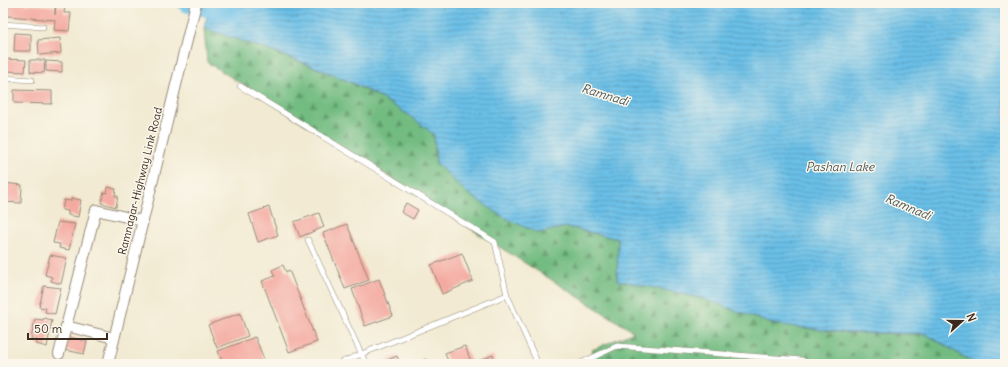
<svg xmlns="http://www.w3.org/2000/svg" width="1008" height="367" font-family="Delius,sans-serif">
  <defs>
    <pattern id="forest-firs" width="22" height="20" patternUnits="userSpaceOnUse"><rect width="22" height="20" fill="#72bb81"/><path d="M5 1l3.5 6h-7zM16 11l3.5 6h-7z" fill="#5f9869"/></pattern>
    <pattern id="water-rules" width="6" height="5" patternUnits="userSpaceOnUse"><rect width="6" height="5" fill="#6bc0e8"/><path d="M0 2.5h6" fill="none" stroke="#599cbb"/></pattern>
  </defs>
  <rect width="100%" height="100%" fill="#fbf7ec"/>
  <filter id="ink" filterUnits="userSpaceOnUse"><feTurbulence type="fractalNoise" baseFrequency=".025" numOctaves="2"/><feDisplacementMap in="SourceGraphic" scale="8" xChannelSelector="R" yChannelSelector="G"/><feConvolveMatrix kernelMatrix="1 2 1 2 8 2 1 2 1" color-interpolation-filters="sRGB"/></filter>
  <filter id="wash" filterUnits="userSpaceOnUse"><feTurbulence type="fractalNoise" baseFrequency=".012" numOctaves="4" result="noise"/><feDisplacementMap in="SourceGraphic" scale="16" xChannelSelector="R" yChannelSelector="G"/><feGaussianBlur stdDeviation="0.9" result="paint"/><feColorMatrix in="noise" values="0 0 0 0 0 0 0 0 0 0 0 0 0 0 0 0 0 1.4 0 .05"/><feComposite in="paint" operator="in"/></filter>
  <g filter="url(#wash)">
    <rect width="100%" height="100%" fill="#f2ead2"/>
    <path fill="url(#forest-firs)" stroke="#567250" d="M204,28c79,28 165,52 230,106l2,30 102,69 29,-6 51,12 -1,41 84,18 71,26 76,9 78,1 50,30h-379l-5,-14 42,-18 -427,-270z"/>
    <path fill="url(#water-rules)" stroke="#537583" d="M210,3h795v361h-29l-50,-30 -78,-1 -76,-9 -71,-26 -84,-18 1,-41 -51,-12 -29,6 -33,-15 -38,-25 -31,-30 -2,-28c-64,-56 -151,-79 -230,-107z"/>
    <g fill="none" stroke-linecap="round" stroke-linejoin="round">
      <path stroke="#6bc0e8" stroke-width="19" d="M187,3l47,11"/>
    </g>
    <g id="blocks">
      <path fill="#f4aaa1" d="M7,3l48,3v9l1,-9 9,1 -1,6h7l-2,18 -15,-1 1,-10 -48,-4z
        M15,33l16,1v17h-17z
        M60,38l1,15 -22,2 -1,-15z
        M5,59l21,1 -1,12 -21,-1z
        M30,60h15l-1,13 -14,-1z
        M46,61l16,1v10l-16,-1z
        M3,87l2,1 -1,10h-1z
        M14,90l38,1v13l-38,-1z
        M3,183l19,2 -1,18 -18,-1z
        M108,187l8,2 -1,7h3l-2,11 -15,-4 3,-11 3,1z
        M71,198l10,2 -3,17 -10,-2v-4l-6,-1 2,-10 7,1z
        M406,203l12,7 -5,9 -12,-7z
        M269,207l9,28 -20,7 -9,-28z
        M319,213l5,14 -24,10 -6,-15z
        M58,222l17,2 -6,26 -10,-2 1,-4 -7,-1z
        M347,224l22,56 -24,9 -22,-56z
        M462,253l11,28 -31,13 -11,-29z
        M50,255l17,3 -6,26 -10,-3 1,-4 -7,-2z
        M283,265l3,7 3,-2 28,72 -28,10 -27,-71 13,-5 -3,-6z
        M379,279l14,37 -28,10 -13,-37z
        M44,286l17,2 -6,26 -10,-2 1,-4 -7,-1z
        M240,313l8,23 -31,12 -9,-23z
        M44,318l8,2 -5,27 -11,-3 1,-4 -6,-1 4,-20 8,1z
        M68,337l19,4 -3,13 -19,-4z
        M255,337l11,27h-43l-5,-13z
        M465,346l7,18h-23l-4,-11z
        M493,355l3,9h-23v-1z
        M397,356l3,8h-20v-1z
        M426,359l2,5h-14z"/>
    </g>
  </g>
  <g filter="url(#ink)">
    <use href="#blocks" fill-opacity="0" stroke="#968a78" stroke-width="1"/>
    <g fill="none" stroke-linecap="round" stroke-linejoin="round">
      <defs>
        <path id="lane" d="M3,24l40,3
          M3,78l29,2
          M240,86l255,156 12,53 31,69
          M308,240l58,124
          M337,364l170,-69
          M579,364l38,-18 185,14 5,4"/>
        <path id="street" d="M66,326l48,12
          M59,354l37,-144 47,11
          M108,364l88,-361"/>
      </defs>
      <use href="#lane" stroke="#968a78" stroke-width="6"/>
      <use href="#street" stroke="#968a78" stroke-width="12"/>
      <use href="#lane" stroke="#fff" stroke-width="5"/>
      <use href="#street" stroke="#fff" stroke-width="10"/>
    </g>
  </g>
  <g text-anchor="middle" stroke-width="3" stroke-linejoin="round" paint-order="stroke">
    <g font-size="11" fill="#3b2a1e" stroke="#fbf7ec">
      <text transform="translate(140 181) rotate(-76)" y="4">Ramnagar-Highway Link Road</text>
    </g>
    <g font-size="12" font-style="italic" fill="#49575b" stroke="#fbf7ec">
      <text transform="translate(605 95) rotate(17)" y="4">Ramnadi</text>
      <text x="840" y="171">Pashan Lake</text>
      <text transform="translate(908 207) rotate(23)" y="4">Ramnadi</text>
    </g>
  </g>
  <rect width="1008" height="367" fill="none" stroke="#fbf7ec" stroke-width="16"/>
  <g transform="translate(962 321) rotate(69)" stroke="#fbf7ec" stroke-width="3" paint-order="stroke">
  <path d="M0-3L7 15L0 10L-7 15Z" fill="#3b2a1e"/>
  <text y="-6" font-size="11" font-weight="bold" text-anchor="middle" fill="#3b2a1e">N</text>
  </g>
  <path d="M28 333v6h79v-6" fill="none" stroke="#3b2a1e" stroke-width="2"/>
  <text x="34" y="333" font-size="12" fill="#3b2a1e" stroke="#fbf7ec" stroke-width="3" paint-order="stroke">50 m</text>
</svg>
